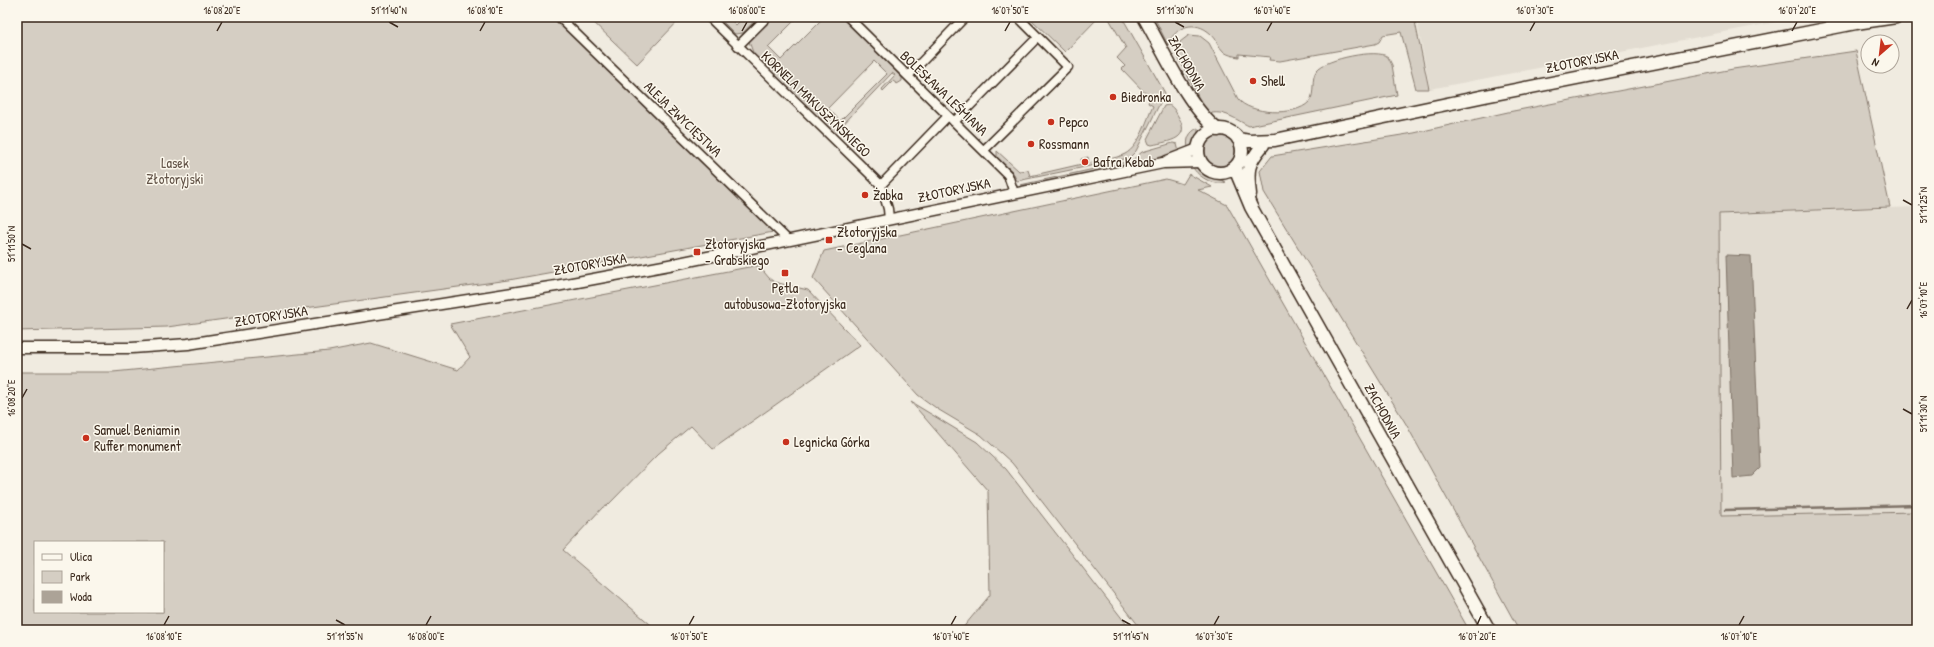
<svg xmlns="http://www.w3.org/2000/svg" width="1934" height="647" font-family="'Patrick Hand',sans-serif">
  <rect width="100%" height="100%" fill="#f0ebe0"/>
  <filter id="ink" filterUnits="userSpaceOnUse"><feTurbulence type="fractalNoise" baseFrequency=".025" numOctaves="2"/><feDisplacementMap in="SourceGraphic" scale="8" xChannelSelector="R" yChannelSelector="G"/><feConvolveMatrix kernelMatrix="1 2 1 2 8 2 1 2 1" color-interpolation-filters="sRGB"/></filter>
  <g filter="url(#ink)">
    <path fill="#e2dcd1" d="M1416,17h386l-372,72z
      M1917,207v305l-196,4 -2,-302z"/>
    <path fill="#d5cec3" stroke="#887c70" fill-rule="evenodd" d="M17,17h545l217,214 -270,49 -342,47 -150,4z
      M588,17h94l-45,47z
      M718,17h10l8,8 8,-8h14l-15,16 -8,1z
      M769,17h29l-30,30 13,13 43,-43h19l59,57v7l-5,3 -4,-3 -10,10 -1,-2 13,-14 -3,-2 -58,61 -80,-79 -6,-16zM874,61l13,13 -47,47 -12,-13z
      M1029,17h70l-34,35z
      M1108,17h14l43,76 -29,58 -7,7 -112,23 -5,-10 -15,-13v-7l22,20 9,-1 2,6 52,-12 -1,-5 7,-2 1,6c12,-3 26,-4 36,-9 15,-8 21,-33 28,-48l-5,-3 3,-7 -7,-4 -22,-23 3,-3 -8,-8 9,-10z
      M1154,17h260l15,72h-13l-15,-57 -18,3 -4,7 -4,2 -95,17 -11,-1 1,-3 -31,-3v3c-6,-1 -11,-2 -15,-5 -6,-5 -7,-13 -13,-18 -16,-15 -36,-8 -43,11z
      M1189,35l11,1 9,7 29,56c11,15 57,18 71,3 7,-8 1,-24 8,-32 8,-11 61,-22 71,-13l4,8 5,30 -148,31c-13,-6 -25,-17 -41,-12l-2,-2 -30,-59 4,-11z
      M1856,51l34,156 -171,7 2,302 196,-4v118h-398l-113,-206 -142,-232 -4,-21 12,-15 142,-23 94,-21 225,-43z
      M1168,105c5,1 7,6 10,11 14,23 -8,25 -26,29l-3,-1 -2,-5 17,-33z
      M1198,128c0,9 -3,15 -10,21 -2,-10 1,-17 10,-21z
      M1205 151a15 15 0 1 1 30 0a15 15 0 1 1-30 0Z
      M1173,143l4,1 2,8 -37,10 -115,23h-7l111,-24 11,-9z
      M1191,164l6,2 12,9 17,7c-12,5 -30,-6 -35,-18z
      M1189,174l23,13 -14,3 29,15 242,425h-327l-130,-167 -31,-28 -42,-25 -21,-15 -105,-117 11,-27 342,-72 17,5z
      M754,266h5l10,12 5,4 34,8 52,55 -147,104 -22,-23 -33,28 -51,52 -4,1 -40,43 94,80h-640v-258h96l216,-21 42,-8 87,27 12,-13 -20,-33zM35,542h128v70h-128z
      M911,402l66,40 29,27 125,161h-170l29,-35 -2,-104z"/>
    <path fill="#aca397" stroke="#7f7367" d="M1726,255l25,1 9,212 -8,8 -19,2z"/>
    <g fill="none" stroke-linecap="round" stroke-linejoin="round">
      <path stroke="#7f7367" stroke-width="2.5" d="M1725,510l192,-5"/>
      <defs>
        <path id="minor" d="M559,17l229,223
          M709,17l172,168 7,24 1,10
          M848,17l160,158 6,18
          M738,46l29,-29
          M908,76l57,-59
          M954,122l79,-80
          M984,150l84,-83 -50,-50
          M881,185l67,-69"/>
        <path id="tertiary" d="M1167,161l31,-12
          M17,348h115l56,-4 368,-58 113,-21 494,-102 38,-1"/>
        <path id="secondary" d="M1144,17c19,33 44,90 74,113
          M1198 151a22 22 0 1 1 44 0a22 22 0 1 1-44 0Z
          M1238,139l11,2 26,-1 210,-44 371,-73 40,-6
          M1236,166l2,10 13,31 238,423
          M1250,194c-3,-24 -3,-30 13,-49"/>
      </defs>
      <use href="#minor" stroke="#3b2a1e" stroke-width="11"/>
      <use href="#tertiary" stroke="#3b2a1e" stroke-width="13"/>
      <use href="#secondary" stroke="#3b2a1e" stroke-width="15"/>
      <use href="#minor" stroke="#fbf7ec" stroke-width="8"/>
      <use href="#tertiary" stroke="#fbf7ec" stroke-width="10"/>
      <use href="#secondary" stroke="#fbf7ec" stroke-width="12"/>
    </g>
  </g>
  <path fill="none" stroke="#3b2a1e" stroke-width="1.5" d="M389,22l9,5M1175,22l9,5M217,31l5,-9M480,31l5,-9M742,31l5,-9M1005,31l5,-9M1267,31l5,-9M1530,31l5,-9M1792,31l5,-9M1903,200l9,5M22,244l9,5M1907,309l5,-9M22,398l5,-9M1903,409l9,5M336,620l9,5M1122,620l9,5M164,625l5,-9M426,625l5,-9M689,625l5,-9M951,625l5,-9M1214,625l5,-9M1477,625l4,-9M1739,625l5,-9"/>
  <g fill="#c8321e" stroke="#fbf7ec" stroke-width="1.5">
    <circle cx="1253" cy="81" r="4"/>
    <circle cx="1113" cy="97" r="4"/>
    <circle cx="1051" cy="122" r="4"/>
    <circle cx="1031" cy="144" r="4"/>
    <circle cx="1085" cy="162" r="4"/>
    <circle cx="865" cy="195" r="4"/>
    <rect x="825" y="236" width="8" height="8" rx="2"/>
    <rect x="693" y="248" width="8" height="8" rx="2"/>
    <rect x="781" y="269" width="8" height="8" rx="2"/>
    <circle cx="86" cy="438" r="4"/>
    <circle cx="786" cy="442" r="4"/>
  </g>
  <g text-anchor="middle" stroke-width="3" stroke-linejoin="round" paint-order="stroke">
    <g font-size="14" fill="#3b2a1e" stroke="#fbf7ec">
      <text transform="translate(1582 61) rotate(-11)" y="5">ZŁOTORYJSKA</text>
      <text transform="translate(1187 63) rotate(60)" y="5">ZACHODNIA</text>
      <text transform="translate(944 93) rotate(44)" y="5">BOLESŁAWA LEŚMIANA</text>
      <text transform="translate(816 104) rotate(44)" y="5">KORNELA MAKUSZYŃSKIEGO</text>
      <text transform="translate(683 119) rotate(44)" y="5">ALEJA ZWYCIĘSTWA</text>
      <text transform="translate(954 190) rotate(-12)" y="5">ZŁOTORYJSKA</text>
      <text transform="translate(590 264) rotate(-10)" y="5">ZŁOTORYJSKA</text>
      <text transform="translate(271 316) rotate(-9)" y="5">ZŁOTORYJSKA</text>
      <text transform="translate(1383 411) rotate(61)" y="5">ZACHODNIA</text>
    </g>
    <g font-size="14" fill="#3b2a1e" stroke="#fbf7ec" text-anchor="start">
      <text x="1261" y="86">Shell</text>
      <text x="1121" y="102">Biedronka</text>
      <text x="1059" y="127">Pepco</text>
      <text x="1039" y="149">Rossmann</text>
      <text x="1093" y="167">Bafra Kebab</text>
      <text x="873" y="200">Żabka</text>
      <text x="837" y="237">Złotoryjska<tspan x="837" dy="16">- Ceglana</tspan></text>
      <text x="705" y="249">Złotoryjska<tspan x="705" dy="16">- Grabskiego</tspan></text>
      <text x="785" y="293" text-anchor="middle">Pętla<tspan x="785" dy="16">autobusowa-Złotoryjska</tspan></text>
      <text x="94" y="435">Samuel Beniamin<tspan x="94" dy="16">Ruffer monument</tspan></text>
      <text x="794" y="447">Legnicka Górka</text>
    </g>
    <g font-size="14" fill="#625347" stroke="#fbf7ec">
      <text x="175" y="168">Lasek<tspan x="175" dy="16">Złotoryjski</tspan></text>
    </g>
  </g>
  <rect width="1934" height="647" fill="none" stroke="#fbf7ec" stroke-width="44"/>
  <rect x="34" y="541" width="130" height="72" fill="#fbf7ec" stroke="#aea59a"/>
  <rect x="42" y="554" width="20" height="6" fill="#fbf7ec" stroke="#aea59a"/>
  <text x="70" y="561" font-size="12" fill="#3b2a1e">Ulica</text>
  <rect x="42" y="571" width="20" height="12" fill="#d5cec3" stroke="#aea59a"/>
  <text x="70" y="581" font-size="12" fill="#3b2a1e">Park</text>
  <rect x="42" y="591" width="20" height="12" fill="#aca397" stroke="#aea59a"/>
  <text x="70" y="601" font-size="12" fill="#3b2a1e">Woda</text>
  <g transform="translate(1880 54) rotate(208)"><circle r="19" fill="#fbf7ec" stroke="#aea59a"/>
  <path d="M0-3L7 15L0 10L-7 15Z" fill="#c8321e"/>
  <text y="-6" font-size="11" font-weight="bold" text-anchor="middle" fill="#3b2a1e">N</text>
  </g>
  <rect x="22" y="22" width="1890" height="603" fill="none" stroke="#3b2a1e" stroke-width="1.5"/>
  <g font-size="10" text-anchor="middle" fill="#3b2a1e">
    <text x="222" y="14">16°08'20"E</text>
    <text x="389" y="14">51°11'40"N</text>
    <text x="485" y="14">16°08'10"E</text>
    <text x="747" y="14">16°08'00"E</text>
    <text x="1010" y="14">16°07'50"E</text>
    <text x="1175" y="14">51°11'30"N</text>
    <text x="1272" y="14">16°07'40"E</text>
    <text x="1535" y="14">16°07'30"E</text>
    <text x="1797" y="14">16°07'20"E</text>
    <text transform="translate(1923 205) rotate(-90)" y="4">51°11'25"N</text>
    <text transform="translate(11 244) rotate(-90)" y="4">51°11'50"N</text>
    <text transform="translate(1923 300) rotate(-90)" y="4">16°07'10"E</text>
    <text transform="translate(11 398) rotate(-90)" y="4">16°08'20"E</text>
    <text transform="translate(1923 414) rotate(-90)" y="4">51°11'30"N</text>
    <text x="164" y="640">16°08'10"E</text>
    <text x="345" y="640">51°11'55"N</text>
    <text x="426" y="640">16°08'00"E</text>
    <text x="689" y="640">16°07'50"E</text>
    <text x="951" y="640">16°07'40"E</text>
    <text x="1131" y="640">51°11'45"N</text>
    <text x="1214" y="640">16°07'30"E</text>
    <text x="1477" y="640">16°07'20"E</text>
    <text x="1739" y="640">16°07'10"E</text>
  </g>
</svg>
